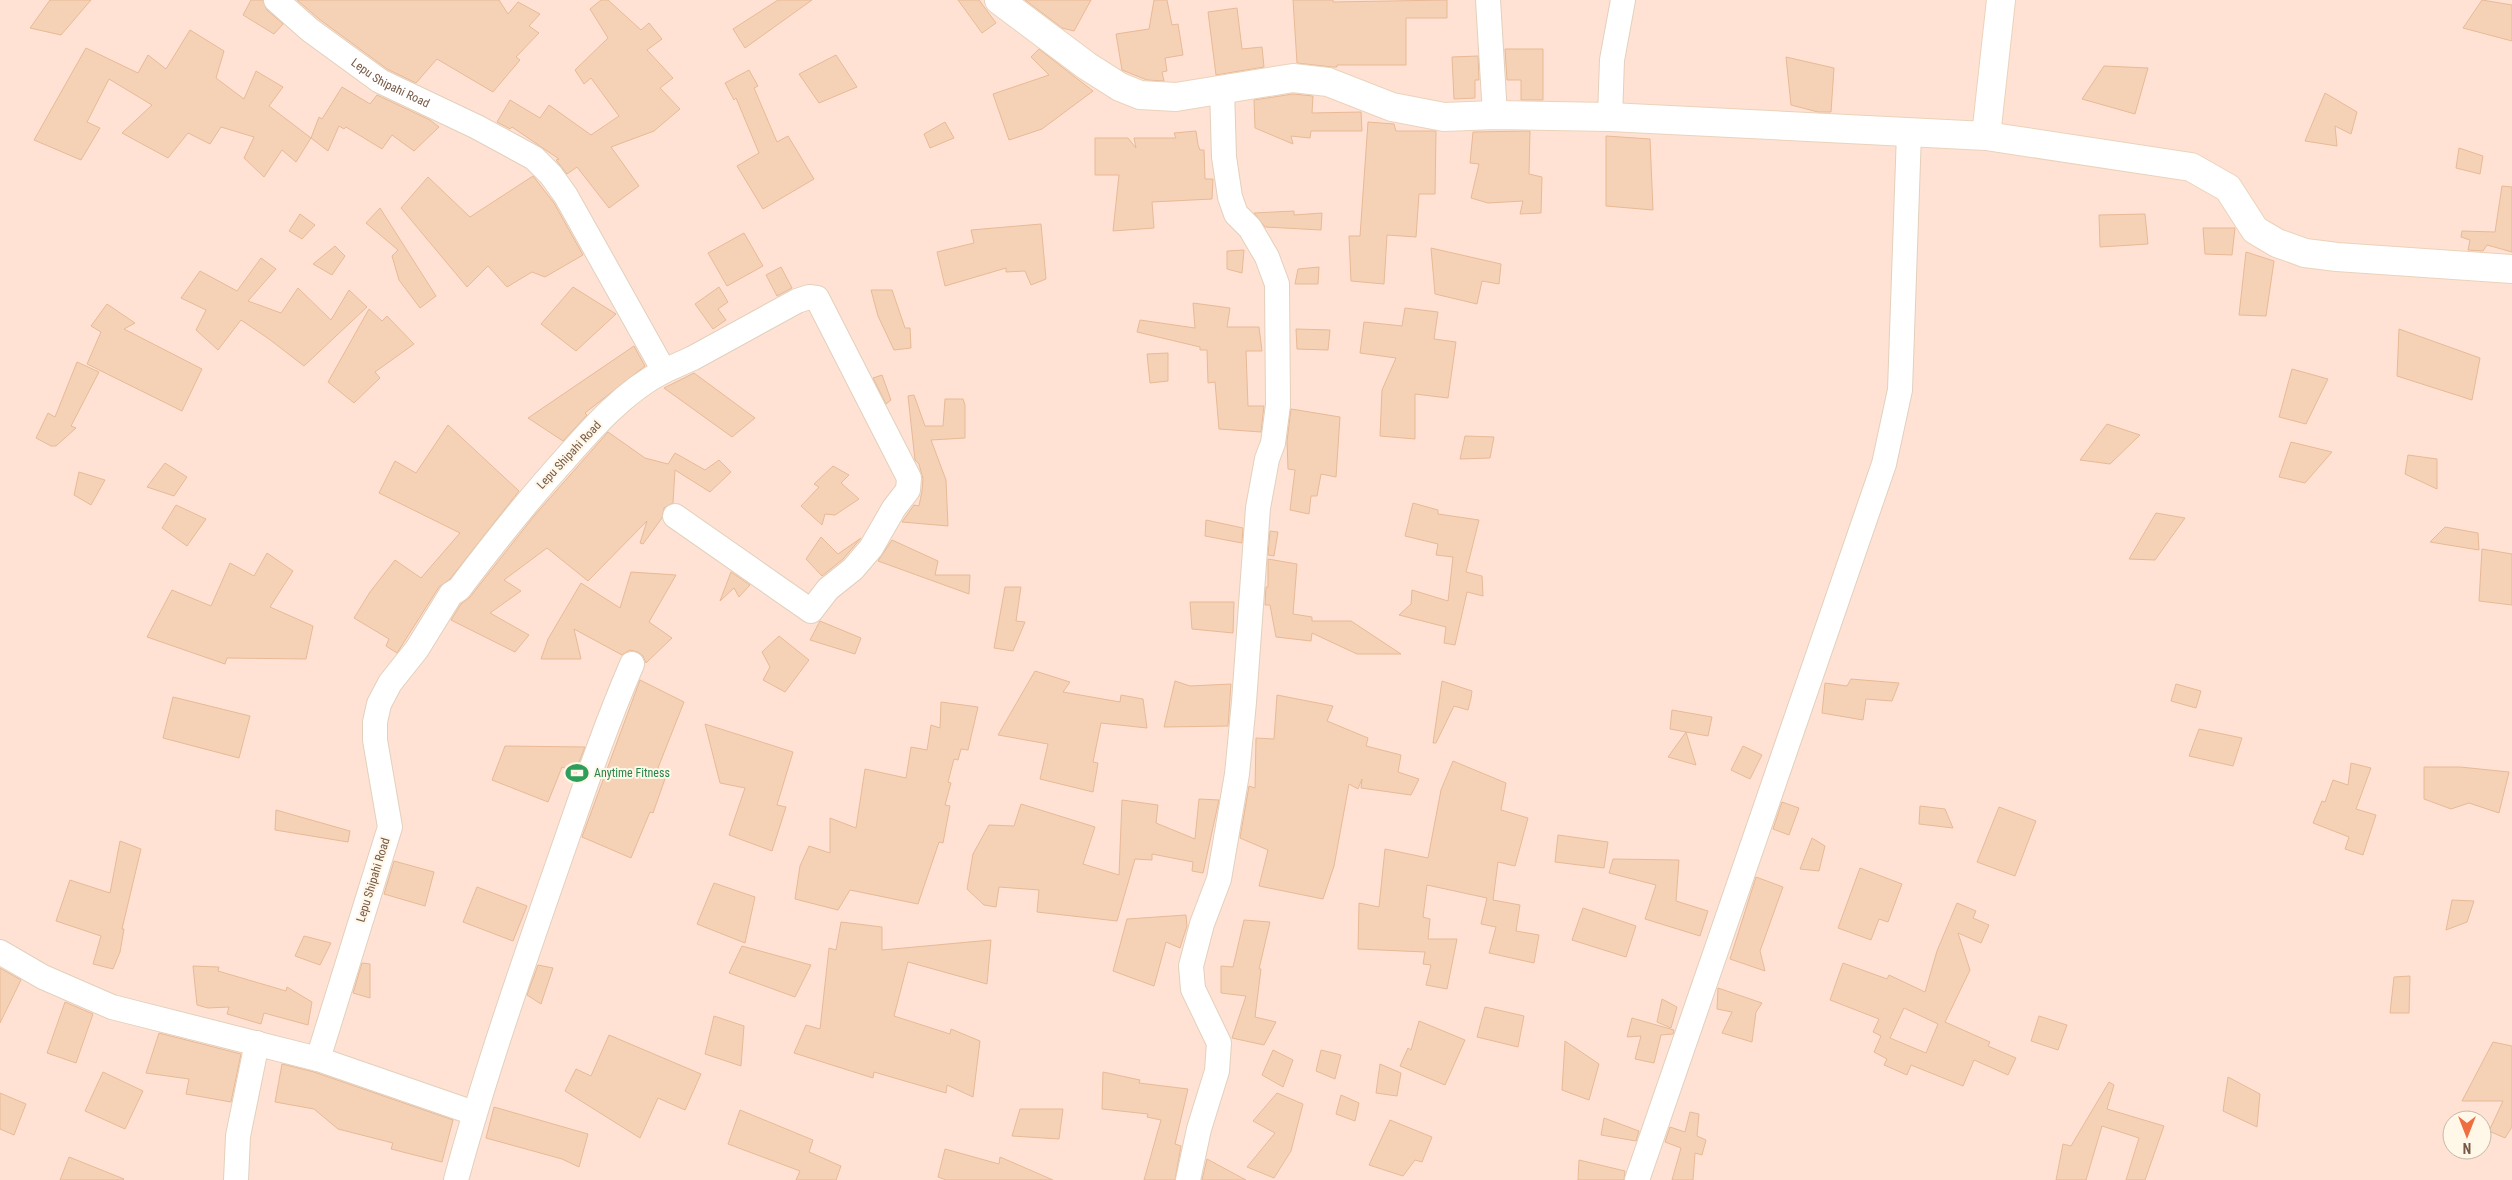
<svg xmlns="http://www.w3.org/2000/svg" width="2512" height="1180" font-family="'Roboto Condensed',sans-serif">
  <rect width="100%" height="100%" fill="#fef4e0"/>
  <path fill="#ffe2d3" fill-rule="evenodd" d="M0,0h2512v1180h-2512zM2452,1120h30v30h-30z"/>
  <path fill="#f5d2b6" stroke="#e8b996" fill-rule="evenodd" d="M50,0h41l-30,35 -31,-7z
    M251,0h12l4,10 16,14 -9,10 -31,-19z
    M297,0h202l9,14 10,-12 22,12 -11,12 10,7 -23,24 4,3 -27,32 -56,-33 -21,24 -29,-14 -68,-50z
    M601,0h7l33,30 8,-7 13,16 -15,11 26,28 -13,10 20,21 -26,22 -43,16 28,39 -30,22 -32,-41 -10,7 -11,-14 3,-1 -47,-32 -2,2 -13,-7 13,-22 30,18 9,-13 42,30 28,-19 -28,-38 -7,6 -9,-14 33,-32 -18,-29z
    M778,0h34l-67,48 -12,-19z
    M958,0h21l17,23 -14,10z
    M1025,0h66l-17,31 -12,-3z
    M1154,0h13l5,25 6,-1 5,31 -18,3 2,13 -5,1 2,9 -17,-1 -25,-10 -6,-36 33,-5z
    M1293,0h40v2l114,-2v18h-41v47h-69v2h-5l-35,-4z
    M2482,0l30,5v36l-49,-13z
    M1237,8l5,41 20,-2 2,20 -48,8 -8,-63z
    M190,30l34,21 -8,27 28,21 12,-28 27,16 -14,19 42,32 -15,24 -14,-12 -18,27 -20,-19 10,-21 -33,-10 -11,17 -22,-11 -20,25 -46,-25 30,-28 -43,-26 -22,43 13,6 -19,32 -47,-20 52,-92 52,25 10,-18 18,14z
    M1039,49l54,42 -51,38 -33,11 -16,-46 56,-19 -18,-18z
    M1505,49h38v51h-22v-20h-14z
    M836,55l21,32 -38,16 -20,-29z
    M1478,56l1,24h-4v18l-21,1 -2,-42z
    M1786,57l48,11 -3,44h-13l-27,-7z
    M2104,66l44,2 -13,46 -53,-15z
    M749,70l9,16 -4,2 23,54 11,-6 26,43 -51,30 -26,-43 22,-13 -23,-55 -2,2 -9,-17z
    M342,87l28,17 7,-9 53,25 9,7 -25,24 -22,-16 -10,14 -36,-22 -2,2 -5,-3 -11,25 -17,-13 8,-21 3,2z
    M2325,93l32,19 -6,22 -16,-8 2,20 -32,-5z
    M1293,94l20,2 -1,17 49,-1 1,19h-51l-1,7 -19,-2 2,8 -38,-16 -1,-28z
    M945,122l9,16 -24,10 -6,-14z
    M1368,122l26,2 2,7h40l-1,63h-16l-3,43 -29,-2 -3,49 -33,-3 -2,-45h11z
    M1196,131l2,14 2,5h4l1,29h8l-1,20 -60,3 2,26 -41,3 6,-56h-24v-37h33l8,10 -2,-10h42l-2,-5z
    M1530,131l-1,43 13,3 -1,36 -21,1 3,-13 -35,2 -17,-5 8,-34 -9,-1 3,-31z
    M1606,136l44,3 3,71 -47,-4z
    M2459,148l24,8 -3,18 -24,-6z
    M533,176l21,27 29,52 -38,22 -13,-5 -25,15 -19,-21 -21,21 -66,-79 27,-31 42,40z
    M2502,186l10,1v65l-25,-7 -4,6 -15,-1 2,-10 -9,-3 1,-6 33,1z
    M380,208l56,88 -16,12 -21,-28 -7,-24 6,-6 -32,-27z
    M1294,211v4l28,-2 -1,17 -56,-3 -11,-14z
    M300,214l15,11 -13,14 -13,-8z
    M2145,214l3,30 -48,3 -1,-32z
    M1041,224l5,55 -15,6 -6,-14 -19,1v-4l-61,18 -8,-34 37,-9 -3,-13z
    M2203,228h32l-3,27 -27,-1z
    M744,233l19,33 -36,20 -19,-33z
    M335,246l10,10 -13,19 -19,-11z
    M1431,248l70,16 -2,20 -17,-3 -5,23 -42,-10z
    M1244,250l-2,23 -15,-4v-18z
    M2246,252l28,9 -8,55 -27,-1z
    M261,258l15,11 -28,32 33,12 17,-25 33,32 18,-30 18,17 -63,59 -35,-27 -28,-19 -23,30 -22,-20 10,-20 -25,-12 19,-27 37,20z
    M781,267l11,21 -15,8 -11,-21z
    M1319,267l-1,17h-23l3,-15z
    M573,287l43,27 -40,37 -35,-27z
    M719,287l9,15 -10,7 8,11 -13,9 -18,-25z
    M871,290h21l13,38h5l1,20 -17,2 -16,-34z
    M1193,303l37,5 -3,19h32l3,24h-16l2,55h16l-3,26 -42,-3 -4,-47 -7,1 -1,-33h-7v-3l-63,-15 3,-12 55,8z
    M107,304l28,19 -11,6 78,40 -20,42 -95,-47 14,-32 -10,-6z
    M1405,308l33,4 -4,27 22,3 -8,56 -33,-4v45l-35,-3 2,-46 14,-32 -36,-5 4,-31 38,4z
    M369,309l13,12 5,-5 27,28 -39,28 5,6 -26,25 -26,-21z
    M1296,329l34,1 -2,20 -31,-1z
    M2399,329l81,29 -8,42 -75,-24z
    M634,346l11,20 -60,47 2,2 -24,26 -35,-23z
    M1168,353v28l-18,2 -3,-29z
    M77,362l22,10 -28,54 5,2 -20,18h-5l-15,-8 12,-25 7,4z
    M2292,369l36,10 -22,45 -27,-7z
    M694,373l61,45 -23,19 -68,-49z
    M882,375l9,25 -5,4 -13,-26z
    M914,395l11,31h18l2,-27h18l2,6v33l-34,2 15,40 2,46 -46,-4 12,-17 5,1 3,-15 1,-12 -4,-15 -4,-4 -7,-64z
    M1291,409l49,8 -4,60 -15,-3 -4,22h-6l-2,18 -19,-4 5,-40 -7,-1 -1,-28z
    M2107,424l33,11 -30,29 -30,-4z
    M448,425l71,66 -69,88 -11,8 -42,66 -11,-7 3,-7 -35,-21 16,-26 25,-32 26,18 39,-45 -81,-40 16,-32 21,12z
    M608,432l37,26 23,6 7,-11 30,17 14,-10 12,12 -21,20 -35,-22 -2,33 -9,5 -2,10 -19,26 -3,-1 7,-22 -59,60 -41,-33 -43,32 17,11 -31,22 39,22 -14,17 -64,-32 10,-16 9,-7 64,-81z
    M1465,436l29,1 -4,21 -30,1z
    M2291,442l41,10 -27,31 -26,-6z
    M2408,455l29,4v30l-32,-15z
    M165,463l22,14 -13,19 -27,-9z
    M833,466l16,9 -8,8 18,16 -24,16 -10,-1 -3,11 -21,-19 18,-19 -5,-3z
    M79,472l26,8 -14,25 -17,-10z
    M1413,503l25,7v4l41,6 -13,52 16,4 1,20 -16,-4 -12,53 -11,-2 2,-16 -47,-12 12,-11 1,-14 36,11 5,-44 -17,-2 2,-11 -33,-8z
    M176,505l30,14 -19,27 -25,-18z
    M2156,513l29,5 -30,42 -26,-1z
    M1206,520l37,8 -1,15 -37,-7z
    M2445,527l33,6 1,17 -49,-8z
    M1270,531l8,1 -4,24 -6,-1z
    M821,537l17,17 23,-16 -18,21 -21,17 -16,-17z
    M892,540l46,21 -3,14h35l-1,19 -91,-33z
    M2482,549l30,5v51l-33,-4z
    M267,553l26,18 -23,36 43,19 -7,33 -79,-1 -2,6 -78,-27 25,-47 39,16 19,-43 24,13z
    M1268,559l29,5 -4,50 19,3v4h39l50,33h-44l-45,-21 -1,8 -35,-4 -6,-32h-5l1,-18h2z
    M631,572l45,3 -27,47 23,16 -26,25 -3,-7 -5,-4 -8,-2 -8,5 -48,-26 7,30h-40l7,-20 33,-56 39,25z
    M731,572l19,13 -11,12 -5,-9 -14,13z
    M1005,587h16l-5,34 9,1 -12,29 -19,-3z
    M1190,602h44l-1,31 -41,-4z
    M820,621l41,17 -6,16 -45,-14z
    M779,636l30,24 -24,32 -22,-12 7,-13 -8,-15z
    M1035,671l35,11 -7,10 57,10 1,-7 22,4 4,29 -46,-5 -8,39 5,1 -5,29 -53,-13 8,-35 -50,-9z
    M1851,679l48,4 -7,18 -26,-2 -3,21 -41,-7 3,-30 22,3z
    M640,680l44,22 -28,71 10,3 -13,37 -3,-1 -19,46 -49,-21z
    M1175,681l15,5 41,-2 -3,42 -64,1z
    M1442,681l30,10 -1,7 -3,12 -14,-4 -18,37h-3z
    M2176,684l25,7 -5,17 -25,-7z
    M1277,695l56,11 -6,15 41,17 -2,8 35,9 -3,17 21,7 -8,16 -50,-7 1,-9 -4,10 -9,-5 -15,82 -11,33 -64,-13 9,-36 -28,-12 9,-52 6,2 1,-50 18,1z
    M173,697l77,19 -11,42 -76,-20z
    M941,702l37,5 -10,43 -7,-1 -3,11 -4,-1 -6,23 3,1 -6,22 5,1 -7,37 -4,-1 -21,62 -68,-14 -12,20 -43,-11 5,-33 9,-20 21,7v-35l26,10 9,-59 41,9 5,-31 16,3 4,-25 9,3z
    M1672,710l40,7 -4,19 -22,-4 10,33 -28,-8 18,-25 -16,-3z
    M705,724l88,28 -16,53 9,2 -14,44 -43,-16 16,-47 -25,-5z
    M2199,729l43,9 -9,28 -44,-10z
    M505,746l80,1 -10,25 -13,-5 -14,35 -56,-22z
    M1743,746l19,9 -12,24 -19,-9z
    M1453,761l53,22 -5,27 27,8 -13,48 -17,-4 -5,38 27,5 -4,26 23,4 -5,28 -45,-10 7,-26 -15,-3 6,-26 -60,-13 -4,32 7,2 -2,20h29l-10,50 -21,-4 5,-20 -8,-1 2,-12 -67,-3 1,-46 20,4 6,-58 43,9 13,-68z
    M2351,763l20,5 -15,41 20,6 -13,40 -18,-6 4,-12 -36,-14 9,-22 3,1 8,-22 15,5z
    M2424,767h36l49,5 -10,41 -30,-10 -18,6 -27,-10z
    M1199,799l20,1 -16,73 -11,-2 1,-9 -41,-8v6l-17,-1 -18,62 -80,-9 2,-22 -40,-3 -3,20 -12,-2 -17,-16 6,-35 16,-29 25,1 7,-22 74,23 -12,37 36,11 3,-75 36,5 -2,18 39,16z
    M1782,802l17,6 -10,27 -16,-6z
    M1920,806l25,3 8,19 -34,-4z
    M1999,807l37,14 -21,55 -38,-14z
    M276,810l74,21 -2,11 -73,-12z
    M1558,835l50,7 -4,26 -49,-6z
    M1812,838l13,8 -6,25 -19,-2z
    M120,841l21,8 -19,80h2l-4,23 -7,17 -20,-5 8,-28 -45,-15 14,-41 40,13z
    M1613,859l66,1 -3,41 32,10 -8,25 -55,-17 11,-34 -47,-12z
    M394,861l40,11 -9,34 -41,-12z
    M1860,868l42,16 -14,38 -9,-3 -8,21 -33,-12z
    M1756,877l27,10 -23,64 5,20 -35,-12z
    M714,883l41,14 -10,46 -48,-19z
    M477,887l50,19 -14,35 -50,-19z
    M2452,900l22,1 -7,21 -21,8z
    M1957,903l19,8 -3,7 16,7 -8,18 -23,-10 12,37 -25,52 45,20 -2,4 28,12 -8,17 -34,-15 -11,26 -52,-21 -4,10 -23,-10 3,-6 -13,-7 7,-16 -8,-4 6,-13 -49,-19 13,-37 44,16 2,-4 36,17 12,-41zM1904,1008l34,16 -12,29 -36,-15z
    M1583,908l53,18 -10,31 -54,-17z
    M1186,915l1,11 -7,22 -14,-6 -12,44 -41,-15 14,-52z
    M1244,920l26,2 -11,47h2l-6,48 21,5 -12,23 -32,-7 14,-42 -25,-3v-27l12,1z
    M841,922l41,5v23l109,-10 -4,44 -79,-22 -14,54 56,18 1,-5 29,12 -7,56 -26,-12 -1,8 -72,-21 -1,6 -79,-25 12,-28 14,4 9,-81 7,2z
    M304,936l27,7 -11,22 -25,-9z
    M742,946l69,19 -16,32 -66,-24z
    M362,963l8,1v34l-17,-5z
    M538,965l15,3 -12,36 -14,-9z
    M193,966l26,1 -1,4 68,20 1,-4 25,15 -4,23 -44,-12 -3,11 -34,-10 2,-7 -21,1 -11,-3z
    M0,968l21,12 -21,43z
    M2410,976l-1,37h-19l4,-36z
    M1718,988l44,15 -6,9 -4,30 -30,-9 10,-21 -15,-3z
    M1662,999l15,8 -6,21 -14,-6z
    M65,1002l28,12 -17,49 -29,-10z
    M1485,1007l39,9 -6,31 -41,-10z
    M714,1016l30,10 -3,40 -36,-12z
    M2039,1016l28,9 -9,25 -27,-9z
    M1632,1018l42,12 -1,4 -12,1 -7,28 -19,-4 6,-23 -14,1z
    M1419,1021l46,19 -20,45 -45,-19 8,-18 3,2z
    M159,1033l82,21 -10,48 -45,-8 3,-15 -43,-6z
    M609,1035l92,39 -16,36 -27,-12 -18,40 -75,-47 11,-22 15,7z
    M1565,1041l34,23 -10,36 -27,-10z
    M2493,1042l19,4v81l-7,11 -16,-7 14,-30h-41z
    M1273,1050l20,10 -10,27 -21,-12z
    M1321,1050l20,5 -6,24 -19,-8z
    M282,1064l32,8 139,48 -11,42 -51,-13 2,-6 -55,-14 -24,-20 -39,-7z
    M1380,1064l21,9 -4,23 -21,-3z
    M103,1072l40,19 -18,38 -40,-18z
    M1103,1072l37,8 -1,3 49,6 -13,55 6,2 -6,34h-31l17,-60 -14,-3 1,-3 -46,-5z
    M2228,1077l32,17 -3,33 -34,-16z
    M2109,1082l5,3 -7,24 57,17 -19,54h-19l13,-42 -37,-12 -16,54h-30l7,-36 8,2z
    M0,1093l26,11 -12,31 -14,-6z
    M1277,1093l26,11 -12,47 -17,27 -27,-11 28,-34 -22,-12z
    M1341,1095l18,8 -4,18 -19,-7z
    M494,1107l94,27 -9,33 -17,-8 -76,-21z
    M1020,1109h43l-4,30 -47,-3z
    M740,1110l73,30 -4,12 32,14 -5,14h-40l4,-9 -72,-27z
    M1690,1112l9,2 -2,22 9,4 -4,15 -7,-2 -2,27h-21l9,-32 -16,-6 5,-15 15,5z
    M1604,1118l35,13 -3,10 -35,-6z
    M1390,1120l42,17 -10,25 -7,-2 -12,16 -34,-11z
    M945,1149l54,15 1,-7 53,23h-107l-8,-3z
    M69,1157l55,22 -1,1h-63z
    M1207,1159l39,21h-44z
    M1579,1160l46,11 -1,9h-46z"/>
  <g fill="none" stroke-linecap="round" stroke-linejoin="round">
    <defs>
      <g id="street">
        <path id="s1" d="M276,0l34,30 70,51 97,46 57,31 17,17 15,21 98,175c-39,20 -71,56 -99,88 -38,42 -72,85 -106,130l-8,5 -34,55 -27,34 -11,21 -4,18v18l15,87 -72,232"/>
        <path d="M1488,0l7,115"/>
        <path d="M1610,117l2,-57 11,-60"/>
        <path d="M664,371l29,-13 104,-57 12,-4 8,1 92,180 -1,12 -14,18 -23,40 -18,21 -25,20 -17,22 -136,-95"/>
        <path d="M0,952l43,25 69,30 206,52 156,54"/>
        <path d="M236,1180l2,-44 19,-93"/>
        <path d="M456,1180c27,-100 61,-198 95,-296 26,-74 50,-148 81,-220"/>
        <path d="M1188,1180l11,-51 18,-58 2,-28 -26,-54 -2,-23 11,-42 17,-45 18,-105 7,-72 14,-194 9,-49 6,-16 5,-38 -1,-121 -10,-27 -17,-29 -14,-14 -6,-17 -6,-40 -2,-68"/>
        <path d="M1637,1180l247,-716 16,-74 9,-257"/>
      </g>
      <path id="secondary" d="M999,0l88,66 33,21 20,8 36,2 117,-19 35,4 64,25 52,10 51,-2 115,2 376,19 205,31 37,21 27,42 22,13 28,10 32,4 175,12
        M1986,136l15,-136"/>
    </defs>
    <use href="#street" stroke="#e2d0bc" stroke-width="26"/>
    <use href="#secondary" stroke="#ead3bb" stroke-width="30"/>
    <use href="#street" stroke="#fff" stroke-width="24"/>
    <use href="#secondary" stroke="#fff" stroke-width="28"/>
  </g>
  <defs>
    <symbol id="stadium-bare" viewBox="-9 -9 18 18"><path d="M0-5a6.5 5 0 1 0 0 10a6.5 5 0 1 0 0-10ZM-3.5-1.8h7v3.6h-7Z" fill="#2e9e5b" stroke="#fff7e8" stroke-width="2.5" paint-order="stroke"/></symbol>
  </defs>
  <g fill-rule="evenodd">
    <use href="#stadium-bare" x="561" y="757" width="32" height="32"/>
  </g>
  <g text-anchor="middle" stroke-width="4" stroke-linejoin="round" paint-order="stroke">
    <g font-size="12" fill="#765946" stroke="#fff7e8">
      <text dy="4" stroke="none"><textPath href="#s1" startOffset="142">Lepu Shipahi Road</textPath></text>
      <text transform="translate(569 455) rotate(-47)" y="4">Lepu Shipahi Road</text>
      <text transform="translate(373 880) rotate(-73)" y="4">Lepu Shipahi Road</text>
    </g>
    <g font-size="12" fill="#27864d" stroke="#fff7e8" text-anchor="start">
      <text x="594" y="777">Anytime Fitness</text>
    </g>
  </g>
  <g transform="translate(2467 1135) rotate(180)"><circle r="24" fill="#fff7e8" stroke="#c8b8a7"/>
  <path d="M0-4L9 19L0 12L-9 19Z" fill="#ef6d3e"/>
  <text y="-8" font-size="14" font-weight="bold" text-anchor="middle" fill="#765946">N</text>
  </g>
</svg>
